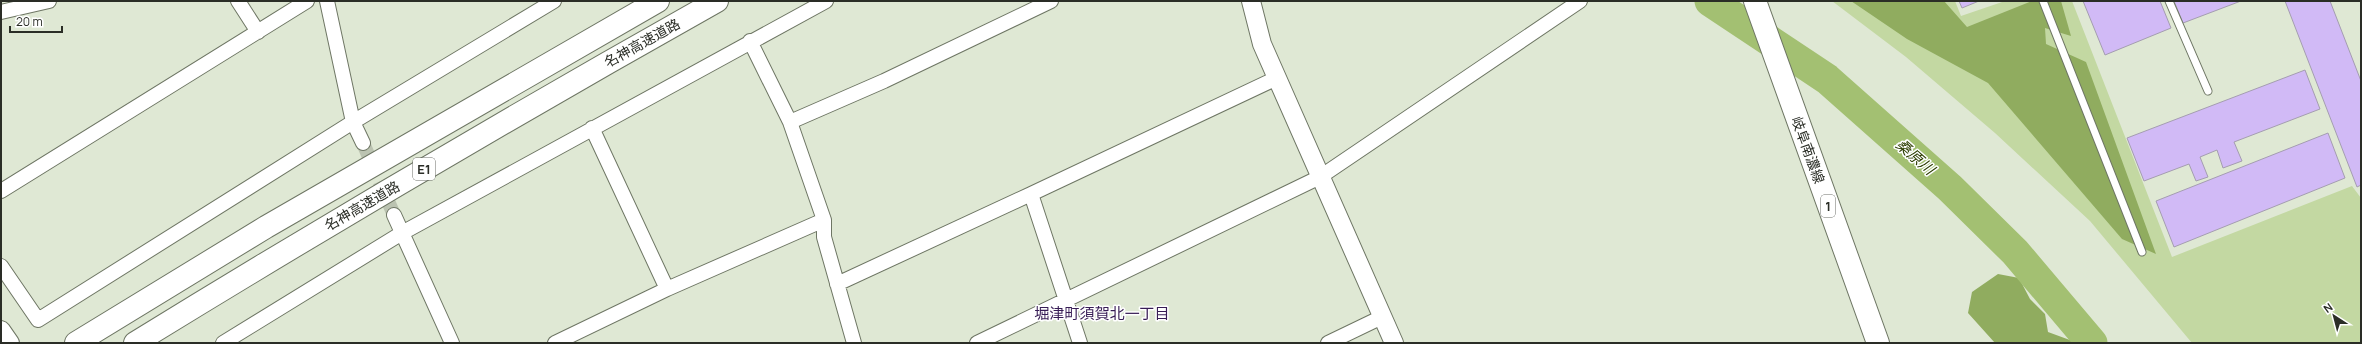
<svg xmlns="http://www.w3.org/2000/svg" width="2362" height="344" font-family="Manrope,'Noto Sans JP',sans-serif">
  <rect width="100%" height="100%" fill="#dfe8d4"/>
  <path fill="#c3d8a2" d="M1832,1h123l6,15 44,-15h67l100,256 180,-71 9,12v145h-169l-102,-122 -95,-88 -89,-76z"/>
  <path fill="#90ac5f" d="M1851,1h93l23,26 65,-26h29l10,35 -26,-8 1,16 40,18 70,192 -34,-15 -134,-156 -81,-44z
    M1998,274l21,4 11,21 15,15 3,18 30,11h-83l-27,-30 4,-21z"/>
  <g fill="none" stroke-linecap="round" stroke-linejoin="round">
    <path stroke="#a3c072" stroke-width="31" d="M1710,1l117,78 123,109 65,64 77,91"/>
  </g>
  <path fill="#d1baf6" stroke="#a49db0" d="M1959,1h20l-17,7z
    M2083,1h77l11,27 -66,27z
    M2174,1h67l-58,22z
    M2285,1h45l31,80v104l-4,2z
    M2305,70l15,39 -86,33 8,19 -19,7 -6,-18 -17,7 8,20 -12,4 -7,-17 -45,17 -17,-43z
    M2328,133l17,45 -171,69 -18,-46z"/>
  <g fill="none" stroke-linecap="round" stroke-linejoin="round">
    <path stroke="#bbc3b1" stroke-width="14" stroke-dasharray="14 7" stroke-linecap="butt" d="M363,143l31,72"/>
    <defs>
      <path id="service" d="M2043,1l99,251
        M2169,1l39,90"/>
      <path id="minor" d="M238,1l20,31
        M327,1l26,121 10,21
        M1,12l48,-11
        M750,41l40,81 34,98v17l30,106
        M790,122l94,-41 167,-80
        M592,128l75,161
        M1,191l306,-190
        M394,215l58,128
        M1,266l37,54 315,-198 201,-121
        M837,284l194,-90
        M223,343l179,-110 424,-232
        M555,343l112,-54 157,-69
        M977,343l343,-166 260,-176
        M1080,343l-49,-149 246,-116
        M1328,343l54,-26"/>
      <path id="tertiary" d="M1251,1l11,43 132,299
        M1,330l9,13"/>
      <path id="primary" d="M1755,1l123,342"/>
      <path id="motorway" d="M76,343l190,-116 392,-226
        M135,343c192,-118 386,-232 582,-342"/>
    </defs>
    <use href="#service" stroke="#6e7664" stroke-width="9"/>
    <use href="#minor" stroke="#6e7664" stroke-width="16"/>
    <use href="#tertiary" stroke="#6e7664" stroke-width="20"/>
    <use href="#primary" stroke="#6e7664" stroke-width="24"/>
    <use href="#motorway" stroke="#6e7664" stroke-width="24"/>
    <use href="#service" stroke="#fff" stroke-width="7"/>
    <use href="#minor" stroke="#fff" stroke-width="14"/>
    <use href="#tertiary" stroke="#fff" stroke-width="18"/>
    <use href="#primary" stroke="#fff" stroke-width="22"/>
    <use href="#motorway" stroke="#fff" stroke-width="22"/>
  </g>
  <g text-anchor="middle" stroke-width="3" stroke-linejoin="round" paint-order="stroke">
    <g fill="#fff" stroke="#6a6c67" stroke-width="1">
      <rect x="413" y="158" width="22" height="22" rx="3"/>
      <rect x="1821" y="195" width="14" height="22" rx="3"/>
    </g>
    <g font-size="13" font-weight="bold" fill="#2a2d26">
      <text x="424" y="174">E1</text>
      <text x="1828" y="211">1</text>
    </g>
    <g font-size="14" fill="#2a2d26" stroke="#fff">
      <text transform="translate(642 43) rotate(-29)" y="5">名神高速道路</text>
      <text transform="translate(1808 150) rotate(70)" y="5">岐阜南濃線</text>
      <text transform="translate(362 206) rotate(-30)" y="5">名神高速道路</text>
    </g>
    <g font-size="15" font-style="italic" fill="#2c3d01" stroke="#fff">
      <text transform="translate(1915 157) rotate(41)" y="5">桑原川</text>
    </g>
    <g font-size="15" fill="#371c55" stroke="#fff">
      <text x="1102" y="319">堀津町須賀北一丁目</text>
    </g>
  </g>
  <rect width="2362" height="344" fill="none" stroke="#2a2d26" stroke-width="4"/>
  <g transform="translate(2334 316) rotate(324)" stroke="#ffffff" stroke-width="3" paint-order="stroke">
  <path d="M0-3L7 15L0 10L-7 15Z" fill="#2a2d26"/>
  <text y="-6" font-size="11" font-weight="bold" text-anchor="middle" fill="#2a2d26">N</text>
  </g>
  <path d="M10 26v6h52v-6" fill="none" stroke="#2a2d26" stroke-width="2"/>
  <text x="16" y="26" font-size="12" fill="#2a2d26" stroke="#ffffff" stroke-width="3" paint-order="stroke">20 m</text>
</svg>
